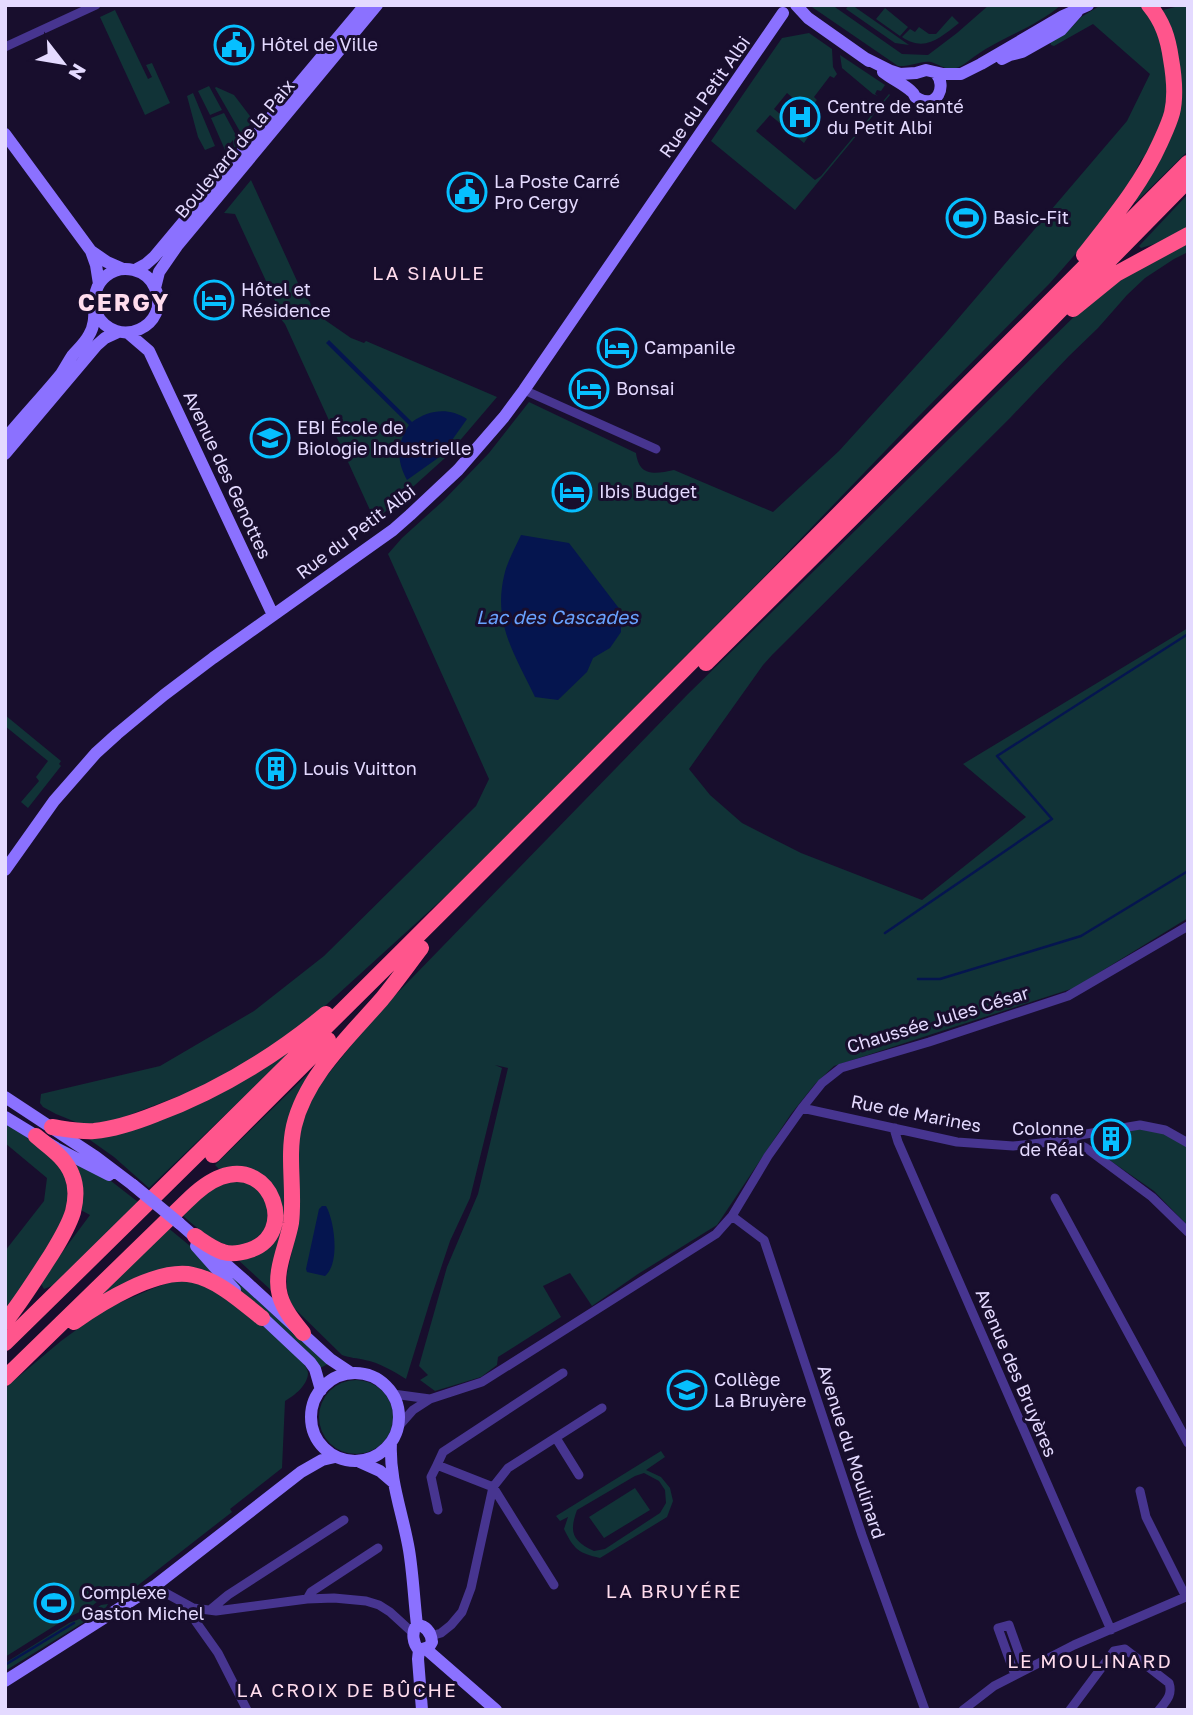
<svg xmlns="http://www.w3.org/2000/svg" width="1193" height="1715" font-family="'Golos Text',sans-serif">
  <rect width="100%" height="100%" fill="#180e2d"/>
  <path fill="#113337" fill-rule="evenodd" d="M809,5h23l70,49 26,1 29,-22 32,-28h72c-25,22 -59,32 -86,51 -7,5 -14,12 -23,13 -8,0 -14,-5 -21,-7 -9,-2 -21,5 -33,4z
    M849,5h3l57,40 -14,-2 -49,-34z
    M1101,5h37l7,4 10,10 13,56 -1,39 -21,41 -5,5 -10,21 -45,61 -36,41 -139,141 -147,153 -258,260 -59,58 -121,110 -39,32 -25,16 -62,35 -84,32 -33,5 -27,-11 -13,-7 -3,-4 1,-9 119,-28 94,-55 70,-55 152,-150 13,-27 -101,-225 14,-16 42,-38 45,-47 40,-51 107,51c3,24 19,21 38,17l99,42 66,-61 106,-117 182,-213 23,-47 -57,-50 -39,22 -3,-1 -1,-4 22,-14 9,-10z
    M1179,6l9,1v144l-52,51 -4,-2 40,-72 -13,-117z
    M885,8l23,19 -8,9 -24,-17z
    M115,10l33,69 4,-2 -6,-12 6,-2 18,40 -25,12 -45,-98z
    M952,16l7,7c-18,14 -34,30 -57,14l8,-8 5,3 4,-5 10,7h7z
    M809,33l23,16 1,18 4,7 -3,4 -4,-2 -16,21 3,3 -13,16 -1,-1 3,-6 -19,-16 -13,16 34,28 -4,6 -34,-28 -14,16 59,49 6,-4 68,-82 1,1 -95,115 -84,-69 71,-103z
    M840,55l45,30 -4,6 -4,-1 -2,4 3,2 -5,-2 -31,-26z
    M209,86l13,24 -12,5 -12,-24z
    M216,87l18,8 19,25 -11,15 -27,-47z
    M193,93l22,53 -10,4 -7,-13 -11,-41z
    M224,113l14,26v4l-4,6 -1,-9 -8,10 -14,-32z
    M251,180l52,114 7,8 2,9 39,27 13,5 2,-2 131,56 -52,61 -70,63 -90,-197 -5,-6 -2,-11 -43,-93 -11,-1z
    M1188,194v33l-27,15 -20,6 -2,-2z
    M1188,242v10l-14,7 -29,19 -18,17 -29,33 -29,28 -59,62 -238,237 -9,10 -74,104 21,26 32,28 59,30 121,47 104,-83 -63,-53 225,-136v290l-114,70 -240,78 -19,18 -24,30 -74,111 -79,49 -46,32 -22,-33 -27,13 18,31 -63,40 -1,8 -16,12 -46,14 -15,-11 8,-5 -9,-9 28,-99 31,-73 30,-126 -13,-3 7,3 -32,130 -20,43 -19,57 -25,81c-13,-8 -26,-16 -41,-19 -8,-2 -15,-2 -23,-5l-48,-47 -4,-7 -3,-12v-15l11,-51 1,-80 2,-18 16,-37 58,-72 313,-322 397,-388 45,-33z
    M5,715l56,46 -2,3 2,2 -33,42 -7,-6 18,-21 -3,-4 12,-16 -43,-35z
    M300,1043l-151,145 -35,-31 -24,-17 -2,-3z
    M315,1067l-9,19 -34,205 -36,-33 43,-29 -27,-59 -18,-4 -14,4 -5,-5z
    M5,1123l46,30 20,33 -8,38 -58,88v-61l39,-50 3,-23 -42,-35z
    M1143,1126l30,10 15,11v79l-34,-35 -49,-34 -8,-9 7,-10z
    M76,1164l26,10 36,28 -84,83 -10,4 -4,-7 50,-67 -13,-7 -3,-37z
    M234,1179l18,5 15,16c1,20 3,31 -17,42 -1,0 -8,4 -10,4 -18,4 -47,-21 -60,-33l32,-25z
    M167,1227l28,23 23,28 -21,-7 -110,38z
    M206,1251l122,113 -8,4 -70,-66z
    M181,1280c8,2 18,2 26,7 17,9 101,69 101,86 0,12 -14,23 -23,28l-3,67 -52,41 2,3 -95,74 -8,4h-11l-15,7 -11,9 -25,12 -62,39v-269l56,-47 44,-32 49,-21 17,-6z
    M319 1417a37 37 0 1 1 74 0a37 37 0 1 1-74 0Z
    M661,1451l4,6 -19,13 15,7 9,11 3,13 -6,16 -67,41c-21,-5 -26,-8 -36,-29l4,-12 -8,4 -4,-5zM644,1473l15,8 6,9 1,13 -6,10 -55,36 -11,2c-22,-10 -25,-19 -17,-41l58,-34z
    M635,1488l15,22 -46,28 -15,-21z
    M108,1604l-3,5 -100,62v-8l64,-40 13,-5 19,-13z"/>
  <path fill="#05154f" d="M329,340l83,82c17,-12 36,-15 55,-3l-22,31 -7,8 -31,22c-11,-20 -10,-37 2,-55l-83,-82z
    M521,535l48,8 52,68v21l-11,16 -17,10 -6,14 -29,28 -23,-3c-20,-42 -42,-73 -31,-121 3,-14 11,-28 17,-41z
    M322,1206h4c9,16 14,58 -1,70l-18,-4 -1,-3 13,-60z"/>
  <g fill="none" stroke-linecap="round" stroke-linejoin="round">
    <path stroke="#05154f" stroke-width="2.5" d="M885,933l167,-114 -55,-63 191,-122
      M918,979h22l141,-43 107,-65
      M5,1665l69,-42"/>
    <path stroke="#473590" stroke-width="9" d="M5,47l91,-42
      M524,390l132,59
      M802,1108l155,34 56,4 37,-4 30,-7 60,-10 25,5 23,13
      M895,1128v4l3,10 213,488
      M1062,1142l14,1 10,5 66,49 36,35
      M1055,1198l133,245
      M732,1216l32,24 98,295 63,175
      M393,1394l37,5
      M398,1427l15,-17 17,-11 52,-17 234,-148 16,-18 36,-60 34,-48 20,-25 19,-15 88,-26 139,-46 120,-70
      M556,1438l23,37
      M437,1465l6,-13 120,-79
      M1140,1491l6,26 40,80
      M438,1510l-7,-33 6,-12 56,22 61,98
      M156,1585l6,6 31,17 23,3 91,-12 27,-1 32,3 13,4 11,7 23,21
      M307,1599l4,-7 67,-44
      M193,1608l3,14 22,31 29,57
      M210,1610l18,-15 116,-75
      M431,1636l10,-3 10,-8 11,-13 9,-24 22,-101 15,-19 94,-60
      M1015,1675l-17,-47 11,-3 16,45
      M963,1710l31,-24 80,-41 114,-49
      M1070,1710l44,-59 11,-2 44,34c4,12 -3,18 -10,27"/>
    <path stroke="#8b71ff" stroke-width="12" d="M796,5l12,13 61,43
      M863,57l28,14 9,3 16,-1 10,-3 17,4h18l20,-10 82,-48 25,-11
      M1002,59l8,-4 12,-3 39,-22 16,-18
      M883,72c9,7 20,12 28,19 6,5 1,5 8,8 18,9 28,-12 17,-26
      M5,134l86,117 5,14 3,19
      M91,251l16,11 16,7
      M135,270l11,-6 8,-7 211,-252
      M155,288l4,-16 18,-26 200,-241
      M128,333l21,18 124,264
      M5,439c18,-22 38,-43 56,-65 4,-6 7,-12 11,-18 6,-7 13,-13 17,-21 12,-19 -3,-43 17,-59 16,-13 41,-7 49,12 17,38 -39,64 -59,25
      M5,454l92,-109 8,-7 13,-6
      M5,870l49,-69 42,-48 21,-19 47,-39 49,-37 180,-128 17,-15 48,-45 46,-53 20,-27 259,-377
      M5,1097l91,60 37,28
      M5,1117l51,31 53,27
      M179,1223l65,57 86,79 21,14
      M196,1246l39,44
      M258,1313l52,49 5,7 6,21
      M311 1417a44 44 0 1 1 88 0a44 44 0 1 1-88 0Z
      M391,1443c-2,37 12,71 18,107 4,24 5,50 8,75
      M360,1462l20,9 14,12
      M417,1625c-6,7 -4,19 2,25l-1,9 4,51
      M417,1625c10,1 14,8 15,17l-3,5 -10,3
      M426,1649l70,61
      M5,1681l151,-96 145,-113 21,-12 13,-3"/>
    <path stroke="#ff558c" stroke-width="16" d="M1084,255c28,-36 57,-70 76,-112 4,-9 9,-19 12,-30 4,-17 2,-37 -1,-54 -3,-21 -8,-37 -22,-54
      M1073,309l43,-35 72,-39
      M706,663l308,-306 174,-177
      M52,1127c14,2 28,5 42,4 21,-2 42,-9 62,-17 62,-23 119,-58 170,-100
      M213,1155l115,-115
      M5,1322c17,-21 31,-44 46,-67 8,-13 17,-27 22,-43 3,-12 4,-25 -1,-37 -6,-17 -23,-28 -36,-39
      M74,1322c27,-19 84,-55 119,-47 25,5 49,27 69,43
      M303,1333c-9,-11 -19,-23 -23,-37 -7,-24 7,-50 11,-73 4,-32 -4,-66 3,-97 12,-50 55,-89 88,-127 14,-17 26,-34 39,-51
      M5,1343c398,-389 790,-785 1183,-1180
      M5,1378l181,-176c10,-10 21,-20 35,-25 51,-19 77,57 29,73 -9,3 -18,5 -27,2 -10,-3 -19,-10 -28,-16"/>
    <path stroke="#8b71ff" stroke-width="12" d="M133,1185l46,38"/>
  </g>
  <defs>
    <symbol id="civic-ring" viewBox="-11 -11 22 22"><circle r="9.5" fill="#180e2d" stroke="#06bfff" stroke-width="1.5"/><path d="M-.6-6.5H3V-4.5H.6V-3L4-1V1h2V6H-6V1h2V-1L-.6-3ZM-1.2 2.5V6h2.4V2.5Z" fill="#06bfff"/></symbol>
    <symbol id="hospital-ring" viewBox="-11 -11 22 22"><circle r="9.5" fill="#180e2d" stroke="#06bfff" stroke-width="1.5"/><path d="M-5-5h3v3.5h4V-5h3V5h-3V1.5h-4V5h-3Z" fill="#06bfff"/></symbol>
    <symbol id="stadium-ring" viewBox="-11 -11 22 22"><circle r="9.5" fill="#180e2d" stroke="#06bfff" stroke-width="1.5"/><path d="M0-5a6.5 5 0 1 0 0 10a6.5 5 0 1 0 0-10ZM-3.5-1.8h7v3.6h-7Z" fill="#06bfff"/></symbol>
    <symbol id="hotel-ring" viewBox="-11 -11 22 22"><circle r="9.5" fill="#180e2d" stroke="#06bfff" stroke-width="1.5"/><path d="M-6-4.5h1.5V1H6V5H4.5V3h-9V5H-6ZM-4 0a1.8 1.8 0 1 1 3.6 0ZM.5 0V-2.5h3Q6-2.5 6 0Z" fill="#06bfff"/></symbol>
    <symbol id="university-ring" viewBox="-11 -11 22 22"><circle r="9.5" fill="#180e2d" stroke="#06bfff" stroke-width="1.5"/><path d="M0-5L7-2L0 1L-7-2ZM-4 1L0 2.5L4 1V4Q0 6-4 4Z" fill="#06bfff"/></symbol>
    <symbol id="building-ring" viewBox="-11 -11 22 22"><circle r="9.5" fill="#180e2d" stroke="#06bfff" stroke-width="1.5"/><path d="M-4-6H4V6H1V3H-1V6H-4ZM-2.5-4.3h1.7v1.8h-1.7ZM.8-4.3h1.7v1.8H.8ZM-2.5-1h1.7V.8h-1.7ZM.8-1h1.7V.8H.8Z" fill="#06bfff"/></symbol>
    <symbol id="school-ring" viewBox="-11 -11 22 22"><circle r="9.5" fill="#180e2d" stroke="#06bfff" stroke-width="1.5"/><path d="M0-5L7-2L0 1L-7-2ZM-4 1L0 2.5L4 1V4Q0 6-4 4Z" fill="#06bfff"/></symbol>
  </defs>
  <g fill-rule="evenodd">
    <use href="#civic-ring" x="212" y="23" width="44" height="44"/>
    <use href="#hospital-ring" x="778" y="95" width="44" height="44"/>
    <use href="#civic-ring" x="445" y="170" width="44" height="44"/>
    <use href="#stadium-ring" x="944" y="196" width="44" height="44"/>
    <use href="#hotel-ring" x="192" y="278" width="44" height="44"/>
    <use href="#hotel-ring" x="595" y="326" width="44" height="44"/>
    <use href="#hotel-ring" x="567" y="367" width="44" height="44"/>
    <use href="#university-ring" x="248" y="416" width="44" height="44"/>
    <use href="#hotel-ring" x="550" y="470" width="44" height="44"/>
    <use href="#building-ring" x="254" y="747" width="44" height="44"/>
    <use href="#building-ring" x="1089" y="1117" width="44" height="44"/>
    <use href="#school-ring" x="665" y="1368" width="44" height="44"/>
    <use href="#stadium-ring" x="32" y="1581" width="44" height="44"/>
  </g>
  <g text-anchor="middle" stroke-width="6" stroke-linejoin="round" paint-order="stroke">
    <g font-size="18" fill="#e4daff" stroke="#180e2d" text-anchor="start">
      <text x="261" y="51">Hôtel de Ville</text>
      <text x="827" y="113">Centre de santé<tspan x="827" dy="21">du Petit Albi</tspan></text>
      <text x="494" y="188">La Poste Carré<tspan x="494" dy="21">Pro Cergy</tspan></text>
      <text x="993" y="224">Basic-Fit</text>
      <text x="241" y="296">Hôtel et<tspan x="241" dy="21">Résidence</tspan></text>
      <text x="644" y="354">Campanile</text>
      <text x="616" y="395">Bonsai</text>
      <text x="297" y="434">EBI École de<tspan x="297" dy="21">Biologie Industrielle</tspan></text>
      <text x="599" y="498">Ibis Budget</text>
      <text x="303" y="775">Louis Vuitton</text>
      <text x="1084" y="1135" text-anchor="end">Colonne<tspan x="1084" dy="21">de Réal</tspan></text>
      <text x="714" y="1386">Collège<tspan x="714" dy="21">La Bruyère</tspan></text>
      <text x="81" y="1599">Complexe<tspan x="81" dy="21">Gaston Michel</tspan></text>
    </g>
    <g font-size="18" fill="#e4daff" stroke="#180e2d">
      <text transform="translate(705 97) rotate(-55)" y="6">Rue du Petit Albi</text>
      <text transform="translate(235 149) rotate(-50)" y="6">Boulevard de la Paix</text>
      <text transform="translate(227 475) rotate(65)" y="6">Avenue des Genottes</text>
      <text transform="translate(356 532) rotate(-37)" y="6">Rue du Petit Albi</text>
      <text transform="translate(938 1020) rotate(-17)" y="6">Chaussée Jules César</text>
      <text transform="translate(916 1114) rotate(11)" y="6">Rue de Marines</text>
      <text transform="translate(1016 1373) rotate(67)" y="6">Avenue des Bruyères</text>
      <text transform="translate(851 1452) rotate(72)" y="6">Avenue du Moulinard</text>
    </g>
    <g font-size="19" letter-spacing="2" fill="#ffdced" stroke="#180e2d">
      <text x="429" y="280">LA SIAULE</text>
      <text x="674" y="1598">LA BRUYÉRE</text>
      <text x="1090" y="1668">LE MOULINARD</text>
      <text x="347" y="1697">LA CROIX DE BÛCHE</text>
    </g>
    <g font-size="19" font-style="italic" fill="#68a2ff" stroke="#180e2d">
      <text x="557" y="624">Lac des Cascades</text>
    </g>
    <g font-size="24" font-weight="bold" letter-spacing="2" fill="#ffdced" stroke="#180e2d">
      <text x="124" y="311">CERGY</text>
    </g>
  </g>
  <rect width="1193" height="1715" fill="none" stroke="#e4daff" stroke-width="14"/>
  <g transform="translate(63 63) rotate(121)" stroke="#180e2d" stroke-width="5" paint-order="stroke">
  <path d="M0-5L12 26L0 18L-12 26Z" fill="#e4daff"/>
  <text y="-10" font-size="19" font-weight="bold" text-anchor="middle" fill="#e4daff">N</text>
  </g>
</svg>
